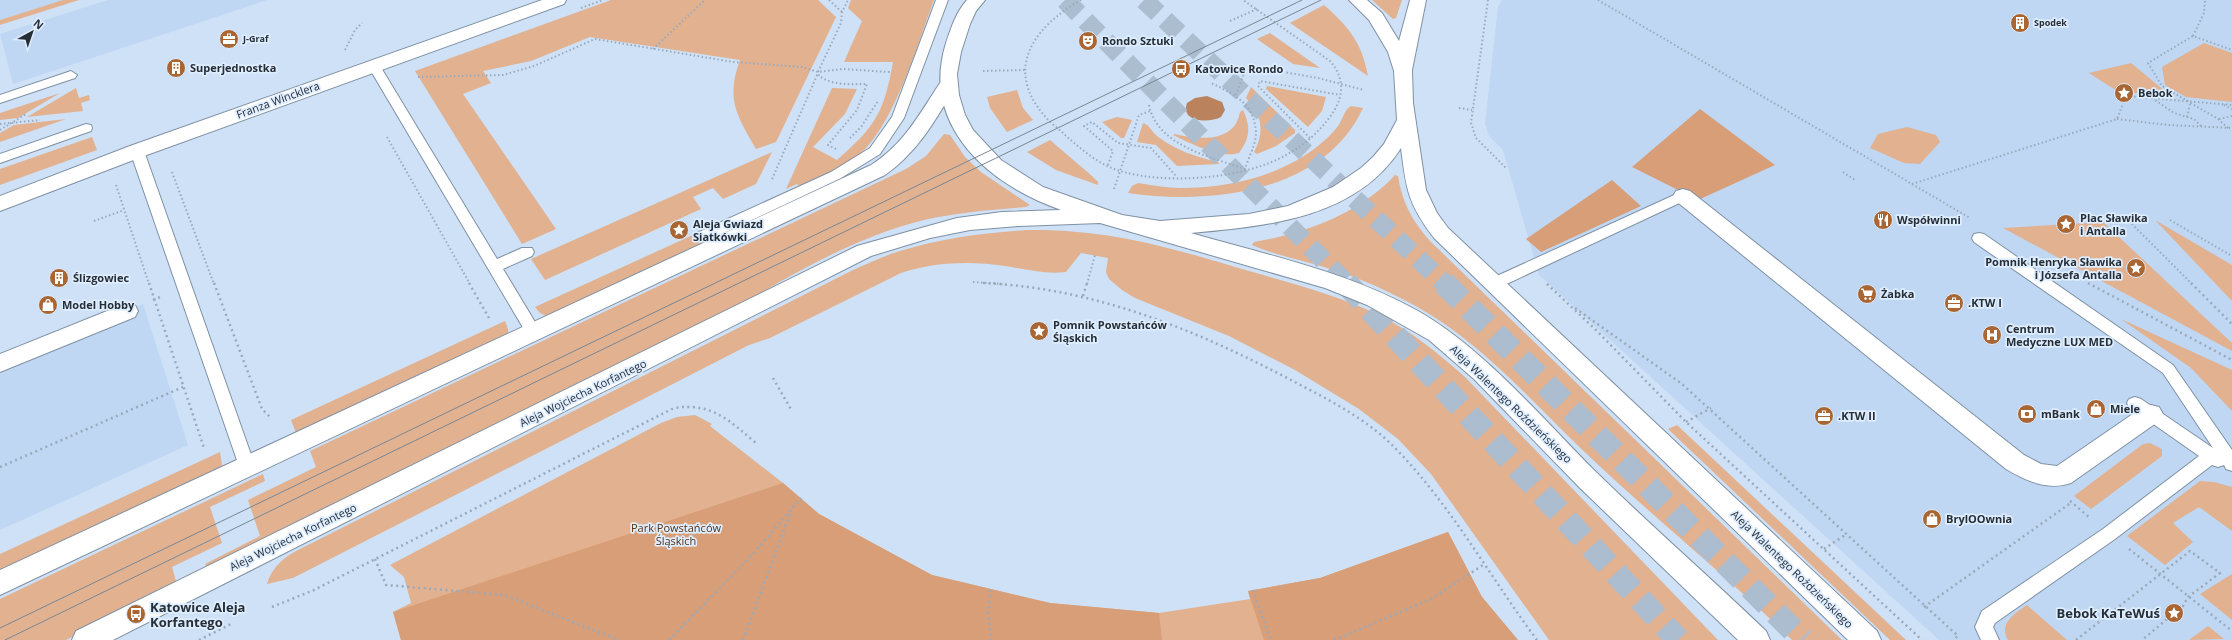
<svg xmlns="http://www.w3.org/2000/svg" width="2232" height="640" font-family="'Open Sans',sans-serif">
  <rect width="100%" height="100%" fill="#cee1f6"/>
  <path fill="#bfd7f2" d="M0,0h63l-63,20z
    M108,0h159l-254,84 -13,-50z
    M1502,0h730v640h-293l-400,-365 -36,-125 -14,-14 -4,-12 13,-117z
    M143,304l45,141 -188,85v-167z"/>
  <path fill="#e1b190" d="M63,0h16l-79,25v-5z
    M611,0h207l18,17 -60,125 -20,7c-20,-35 -30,-50 -16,-89l-150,-23 -59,24 -48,10 8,12 -28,11 93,135 -34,15 -107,-173z
    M851,0h83c-17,45 -41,131 -80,159 -16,12 -37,19 -55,27l-2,-2 -11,5 46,-101 25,1 -12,25 -32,33 24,13c39,-34 47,-48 56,-98h-49l18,-41 -14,-13z
    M1372,0h30l-6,18 -3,1z
    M1324,5c25,22 38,38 44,71l-78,-53z
    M1270,33l50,35 -27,-4 -36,-25z
    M2204,43l28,10v49l-46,-5 -21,-12 -3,-18z
    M2131,63l41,34 -55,-6 -28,-18z
    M1267,86l59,11 -4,14 -14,16 -42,-38z
    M1251,87l44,43v3l-19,13 -19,8 -3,-2c11,-20 8,-38 -8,-54z
    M76,88l3,10 10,-3 1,5 -9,3 2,8 -56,6z
    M1017,90l6,18 10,12 -26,12 -17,-24 -3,-11z
    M60,93l-42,25 -18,2v-7z
    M1351,106l12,2c-39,85 -152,97 -235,85l4,-7 6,-3c14,2 28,5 42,5 49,0 100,-12 138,-42 7,-6 15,-13 20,-20 5,-7 6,-16 13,-20z
    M1243,110c8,17 7,28 -4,43 -17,6 -50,-10 -66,-18l2,-1c23,6 60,9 65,-22z
    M1117,117l15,3 -8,18h-3l-19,-16z
    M66,119l-66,23v-9l14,-8z
    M1143,123c7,2 8,8 14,13 18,14 39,21 61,26l1,2 -42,2 -21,-21 -19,-3z
    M1907,127l29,8 4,7 -20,22 -16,-1 -34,-15 8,-14z
    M944,134l6,1 15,22 16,15 49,33 -4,2c-34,3 -68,5 -102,13 -72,18 -135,56 -199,94l-517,256 -3,-6 55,-28 -12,-36 68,-33 -6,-16 596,-282 20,-13z
    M92,137l5,13 -97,35v-16z
    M1050,140l42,36 6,6v3l-42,-15 -29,-18z
    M772,152l-16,32 -33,15 -10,-11 -20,9 8,12 -156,71 -14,-21z
    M1395,175l3,1c4,26 14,45 32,65l412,399h-50c-64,-63 -134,-119 -200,-181 -58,-54 -109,-117 -180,-155 -28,-15 -57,-28 -88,-37 -23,-7 -49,-12 -72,-22l2,-3c52,-9 105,-28 141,-67z
    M2155,220l77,45v36z
    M2103,222l129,121v8l-229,-123z
    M1027,230c77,-1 135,15 208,37 48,14 98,26 144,48 32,16 59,38 86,62l253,263h-169l-118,-166 -33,-35 -39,-30 -64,-39 -66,-34 -94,-38 -13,-8 -13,-11 -3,-7 2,-14 -27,-5 -15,19c-20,3 -41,-3 -61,-6 -35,-5 -70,-4 -104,7l-131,65 -21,7 -456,233 -26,6c5,-17 16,-26 31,-34l553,-279c16,-7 32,-15 49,-20 41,-13 83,-18 127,-21z
    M695,234l9,11 -158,71 -6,-3 -5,-6z
    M2121,319l111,51v41l-41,-43z
    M505,321l3,8v7l-211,100 -6,-16z
    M695,415l17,9 -2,2 73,57 36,31 113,61 118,28 109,10 91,-14 -2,-8 72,-13 128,-46 34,65 36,43h-1117l-8,-28 18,-9 -7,-26 -14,-12 271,-142 16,-6z
    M1677,425l229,215h-16l-222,-211z
    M2150,443l12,6v7l-71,53 -17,-13 69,-52z
    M220,452l2,13 -4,6 -218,104v-21z
    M263,474l2,7 -55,26 12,36 -50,24 5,18 -111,55h-66v-41z
    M2200,481l14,1 18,5v44l-33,-24 -26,16 20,19 -28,23 -38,-29z
    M2232,574v46l-32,-26z
    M2027,605l40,35h-59c-10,-16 7,-27 19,-35z
    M2208,626l16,13 -35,1z"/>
  <path fill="#d79e77" d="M1700,109l75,56 -77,35 -66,-33z
    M1612,180l29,26 -100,46 -15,-13z
    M783,483l36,31 113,61 118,28 109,10 3,27h-761l-8,-28z
    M1448,532l34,65 36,43h-254l-16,-49 72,-13z"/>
  <path fill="#bb835d" d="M1207,96l15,6 3,8 -4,7c-11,6 -41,6 -34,-14l8,-5z"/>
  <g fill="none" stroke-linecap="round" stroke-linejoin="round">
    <path stroke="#acbdd0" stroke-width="19" stroke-dasharray="19 10" stroke-linecap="butt" d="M1065,0l282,284
      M1144,0l301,284"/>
    <path stroke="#acbdd0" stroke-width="24" stroke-dasharray="24 12" stroke-linecap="butt" d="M1346,283l332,357
      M1444,283l359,357"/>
    <defs>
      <path id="lane" d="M936,0h12l-44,118 -24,36 -39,24 -134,63h-10l-2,-4 2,-4 134,-61 39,-24 22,-31z
        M374,62l6,4 117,193 25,-11h10l2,4 -2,4 -29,13 38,63 -3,4 -5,2 -5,-2 -160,-270z
        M71,71l6,4 -2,3 -75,25v-8z
        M86,124l5,1 1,3 -1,3 -91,32v-9z
        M137,147l7,4 111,315 -2,5 -6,2 -6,-2 -2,-5 -109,-315z
        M1683,191l5,2 2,3 -2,3 -190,89 -5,1 -5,-1 -2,-4 2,-4z
        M1979,233l5,1 189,131 59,85v21l-6,-2 -2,-4 -6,2 -6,-2 -97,74 -120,84 -2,4 6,13h-18l-6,-13 7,-16 121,-82 96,-73 -70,-49 -2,-4 2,-4 6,-2 6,2 72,49 -50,-75 -189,-131 -2,-4 2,-4z"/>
      <path id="street" d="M542,0h24l-2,4 -420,152 -144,55v-15l130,-50z
        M948,78l6,2 3,4c-21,35 -38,67 -72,91l-885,420v-25l871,-405c35,-23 48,-51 71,-85z
        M1683,189l7,2 334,264 17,9 16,2 86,-59 8,-2 8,2 4,7 -4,7 -88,62c-23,8 -45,-2 -65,-14l-330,-268 -3,-5 3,-5z
        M127,303l8,2 3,6 -3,6 -135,55v-18z"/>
      <path id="secondary" d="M967,0h18l-9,11 -6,13 -9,28 -4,22 2,21 6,20 8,15 28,30 42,27 79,28 38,6 89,-7 39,-8 45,-19 28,-19 12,-11 11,-13 13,-24 -3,-49 -6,-19 -19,-32 -20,-20h18l15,13 17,28 11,-41h16l-14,70 1,33 13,87 11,23 11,15 429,403 4,9h-33l-414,-402c-26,-34 -28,-49 -33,-90 -45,71 -135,78 -210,85 76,22 157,39 227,78 64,36 125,108 178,161 55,54 114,105 170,159l4,9h-32l-158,-152 -106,-109 -45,-39 -62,-35 -42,-17 -225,-65 -81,3 -49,4 -40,8 -59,18 -758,384h-41l4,-9 781,-385 100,-28 45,-6 59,-2c-72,-25 -141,-84 -115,-167 5,-15 10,-31 21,-43z"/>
    </defs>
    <use href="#lane" stroke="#7f91a4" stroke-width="2"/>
    <use href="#street" stroke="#7f91a4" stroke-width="2"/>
    <use href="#secondary" stroke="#7f91a4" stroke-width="2"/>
    <path stroke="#9aaabb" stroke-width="2" stroke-dasharray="1.5 2.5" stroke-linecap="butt" d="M829,0l13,12
      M1081,0c-44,25 -78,66 -38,114 6,8 15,14 22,21 16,14 34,30 55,36 47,14 124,8 166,-16 17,-9 32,-22 43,-37 15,-19 17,-39 1,-57l-87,-61
      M1488,0l-17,123 5,15 30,30
      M1598,0l372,218
      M581,8l22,-8
      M1230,21l27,-12
      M2193,36l11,-23 1,-13
      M653,49l52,-49
      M345,50l10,-20 7,-7
      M1255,67l63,11 46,12
      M983,71l42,-1
      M418,77l85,-2 31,-9 61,-27 138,23 69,5 16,5 25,-3 46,3 -1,2
      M1236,95l9,-24
      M2152,98l22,15 20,6 7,7
      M1149,105c8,41 62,52 96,64 3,-10 11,-25 11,-36 -1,-29 -22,-39 -45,-50
      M2224,105l8,4
      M1459,108l13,2
      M2187,117l3,-13
      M2117,119l51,6 64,3
      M2219,119l13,-3
      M0,124l40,-4
      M2228,128l-10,-9 -56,-33 -14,-23 45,-27 39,14
      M0,130l26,-16
      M387,137l83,147
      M850,138l11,-11 17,-26
      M1310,138l-52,-52 2,-5 80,14
      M836,149l-8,-4 29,-35 10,-26c-17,0 -33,2 -48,-8l-1,-4 23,-49 1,-11 6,-12
      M1108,165l5,-14 -29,-25 8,-4 26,21 33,5 25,28
      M172,172l42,112
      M1843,172l12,8
      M772,179l46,-106
      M1912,184l205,-65 9,-23 106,9
      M116,185l33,99
      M1114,189l25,-74 11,-4
      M2170,220l62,36
      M94,221l30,-11
      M2129,221l63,63
      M973,282l30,2
      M1087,284l8,-29"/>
    <path stroke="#9aaabb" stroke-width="2.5" stroke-dasharray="2 3.5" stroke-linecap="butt" d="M149,283l55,165
      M214,283l48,126 8,8
      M469,283l20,35
      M983,283c111,5 211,46 308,97 36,19 75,38 104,68 56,57 95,129 142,192
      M2088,283l144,77
      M2191,283l41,41
      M1547,284l48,45 91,93 236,218
      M1083,296l4,-13
      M153,300l10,-4
      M1575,308l107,76 276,252 -5,4
      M773,378l19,33
      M1686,422l25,-14
      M0,467l183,-80
      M2070,501l19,16
      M1824,549l21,-14
      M2129,549l103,82
      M375,559l11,26 118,10 115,45
      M991,590l-3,23 3,27
      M1253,590l18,50
      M272,607l42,-17 360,-182c38,-6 56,13 83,36
      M1924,607l148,-105
      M199,640l32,-16
      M669,640l83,-85 49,-57
      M743,640l47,-126
      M1334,640l97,-41 52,-34
      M2076,640l114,-89 30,22 -32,24 -5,9 -41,34"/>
    <use href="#lane" fill="#fff" fill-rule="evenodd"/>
    <use href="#street" fill="#fff" fill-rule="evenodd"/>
    <use href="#secondary" fill="#fff" fill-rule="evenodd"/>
    <path stroke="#798795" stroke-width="1" d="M0,628l1302,-628
      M5,640l1316,-640"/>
  </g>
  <defs>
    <symbol id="building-disc" viewBox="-11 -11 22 22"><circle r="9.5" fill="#a96633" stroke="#deedff"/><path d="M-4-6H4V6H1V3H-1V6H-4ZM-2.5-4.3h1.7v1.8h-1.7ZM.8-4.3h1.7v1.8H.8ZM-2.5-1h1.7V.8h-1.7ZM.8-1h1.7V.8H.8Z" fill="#fff"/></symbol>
    <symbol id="office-disc" viewBox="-11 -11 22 22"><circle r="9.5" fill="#a96633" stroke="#deedff"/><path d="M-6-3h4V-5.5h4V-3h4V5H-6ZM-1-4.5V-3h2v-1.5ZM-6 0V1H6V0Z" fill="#fff"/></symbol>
    <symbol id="theatre-disc" viewBox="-11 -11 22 22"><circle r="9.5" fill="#a96633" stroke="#deedff"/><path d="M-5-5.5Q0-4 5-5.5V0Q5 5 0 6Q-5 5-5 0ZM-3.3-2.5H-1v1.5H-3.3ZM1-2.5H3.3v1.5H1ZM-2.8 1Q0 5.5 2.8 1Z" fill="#fff"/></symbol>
    <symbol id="bus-disc" viewBox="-11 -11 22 22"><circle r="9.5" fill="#a96633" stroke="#deedff"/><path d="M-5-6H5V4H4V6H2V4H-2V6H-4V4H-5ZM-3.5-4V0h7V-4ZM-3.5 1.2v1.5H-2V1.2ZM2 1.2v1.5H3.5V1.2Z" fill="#fff"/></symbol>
    <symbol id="sight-disc" viewBox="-11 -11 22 22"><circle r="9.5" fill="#a96633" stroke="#deedff"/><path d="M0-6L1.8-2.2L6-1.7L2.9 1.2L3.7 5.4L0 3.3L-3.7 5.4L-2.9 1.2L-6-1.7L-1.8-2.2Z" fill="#fff"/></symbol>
    <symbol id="restaurant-disc" viewBox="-11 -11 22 22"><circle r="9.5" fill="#a96633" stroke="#deedff"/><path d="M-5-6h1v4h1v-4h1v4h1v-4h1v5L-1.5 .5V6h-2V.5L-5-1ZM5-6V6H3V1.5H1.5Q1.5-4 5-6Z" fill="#fff"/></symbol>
    <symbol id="supermarket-disc" viewBox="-11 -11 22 22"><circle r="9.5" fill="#a96633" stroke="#deedff"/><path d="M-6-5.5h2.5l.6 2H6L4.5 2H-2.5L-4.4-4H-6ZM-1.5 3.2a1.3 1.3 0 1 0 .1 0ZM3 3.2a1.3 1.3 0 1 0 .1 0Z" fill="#fff"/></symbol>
    <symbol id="shop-disc" viewBox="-11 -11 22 22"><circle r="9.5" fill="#a96633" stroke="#deedff"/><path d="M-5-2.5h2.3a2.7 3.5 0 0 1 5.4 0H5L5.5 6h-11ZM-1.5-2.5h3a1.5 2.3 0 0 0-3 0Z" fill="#fff"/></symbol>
    <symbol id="hospital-disc" viewBox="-11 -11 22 22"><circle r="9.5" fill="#a96633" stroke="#deedff"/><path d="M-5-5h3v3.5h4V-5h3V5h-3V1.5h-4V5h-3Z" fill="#fff"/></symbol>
    <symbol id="bank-disc" viewBox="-11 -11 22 22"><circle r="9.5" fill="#a96633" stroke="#deedff"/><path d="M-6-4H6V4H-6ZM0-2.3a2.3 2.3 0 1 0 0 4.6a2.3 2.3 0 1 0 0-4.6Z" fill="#fff"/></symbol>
  </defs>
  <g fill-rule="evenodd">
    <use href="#building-disc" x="2009" y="12" width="22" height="22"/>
    <use href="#office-disc" x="218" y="28" width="22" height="22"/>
    <use href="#theatre-disc" x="1077" y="30" width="22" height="22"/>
    <use href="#building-disc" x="165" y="57" width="22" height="22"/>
    <use href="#bus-disc" x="1170" y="58" width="22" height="22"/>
    <use href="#sight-disc" x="2113" y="82" width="22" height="22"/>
    <use href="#restaurant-disc" x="1872" y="209" width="22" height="22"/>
    <use href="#sight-disc" x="2055" y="213" width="22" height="22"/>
    <use href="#sight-disc" x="668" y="219" width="22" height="22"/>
    <use href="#sight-disc" x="2125" y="257" width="22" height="22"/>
    <use href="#building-disc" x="48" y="267" width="22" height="22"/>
    <use href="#supermarket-disc" x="1856" y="283" width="22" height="22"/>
    <use href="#office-disc" x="1943" y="292" width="22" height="22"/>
    <use href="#shop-disc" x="37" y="294" width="22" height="22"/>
    <use href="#sight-disc" x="1028" y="320" width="22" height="22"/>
    <use href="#hospital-disc" x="1981" y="324" width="22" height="22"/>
    <use href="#shop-disc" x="2085" y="398" width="22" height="22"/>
    <use href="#bank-disc" x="2016" y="403" width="22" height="22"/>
    <use href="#office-disc" x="1813" y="405" width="22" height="22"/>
    <use href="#shop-disc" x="1921" y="508" width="22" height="22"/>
    <use href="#sight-disc" x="2163" y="602" width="22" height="22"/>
    <use href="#bus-disc" x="125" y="603" width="22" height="22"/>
  </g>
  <g text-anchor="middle" stroke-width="3.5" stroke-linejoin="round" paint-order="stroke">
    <g font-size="9" font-weight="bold" fill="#262e36" stroke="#deedff" text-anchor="start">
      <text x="2034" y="26">Spodek</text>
      <text x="243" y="42">J-Graf</text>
    </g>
    <g font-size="11" font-weight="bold" fill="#262e36" stroke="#deedff" text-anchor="start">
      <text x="1102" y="45">Rondo Sztuki</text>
      <text x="190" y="72">Superjednostka</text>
      <text x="1195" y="73">Katowice Rondo</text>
      <text x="2138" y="97">Bebok</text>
      <text x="2080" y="222">Plac Sławika<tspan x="2080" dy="13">i Antalla</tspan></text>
      <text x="1897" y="224">Współwinni</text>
      <text x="693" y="228">Aleja Gwiazd<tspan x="693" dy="13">Siatkówki</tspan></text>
      <text x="2122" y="266" text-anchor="end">Pomnik Henryka Sławika<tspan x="2122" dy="13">i Józsefa Antalla</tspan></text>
      <text x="73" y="282">Ślizgowiec</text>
      <text x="1881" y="298">Żabka</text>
      <text x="1968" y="307">.KTW I</text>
      <text x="62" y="309">Model Hobby</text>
      <text x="1053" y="329">Pomnik Powstańców<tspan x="1053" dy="13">Śląskich</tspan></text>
      <text x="2006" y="333">Centrum<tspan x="2006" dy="13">Medyczne LUX MED</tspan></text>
      <text x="2110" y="413">Miele</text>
      <text x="2041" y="418">mBank</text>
      <text x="1838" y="420">.KTW II</text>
      <text x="1946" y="523">BrylOOwnia</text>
    </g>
    <g font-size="11" fill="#262e36" stroke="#deedff">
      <text transform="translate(278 100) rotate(-20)" y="4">Franza Wincklera</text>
      <text transform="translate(583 393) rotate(-26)" y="4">Aleja Wojciecha Korfantego</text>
      <text transform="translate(1511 404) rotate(44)" y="4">Aleja Walentego Roździeńskiego</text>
      <text transform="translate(293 537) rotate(-26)" y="4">Aleja Wojciecha Korfantego</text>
      <text transform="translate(1792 569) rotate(44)" y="4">Aleja Walentego Roździeńskiego</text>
    </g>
    <g font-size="11" fill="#563012" stroke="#deedff">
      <text x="676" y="532">Park Powstańców<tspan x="676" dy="13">Śląskich</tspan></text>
    </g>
    <g font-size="13" font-weight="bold" fill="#262e36" stroke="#deedff" text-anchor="start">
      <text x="150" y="612">Katowice Aleja<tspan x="150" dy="15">Korfantego</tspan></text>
      <text x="2160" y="618" text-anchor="end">Bebok KaTeWuś</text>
    </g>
  </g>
  <g transform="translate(32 32) rotate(40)" stroke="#deedff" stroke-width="3" paint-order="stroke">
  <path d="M0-3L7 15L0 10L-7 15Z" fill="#262e36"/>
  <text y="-6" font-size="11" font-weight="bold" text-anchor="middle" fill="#262e36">N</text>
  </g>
</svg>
